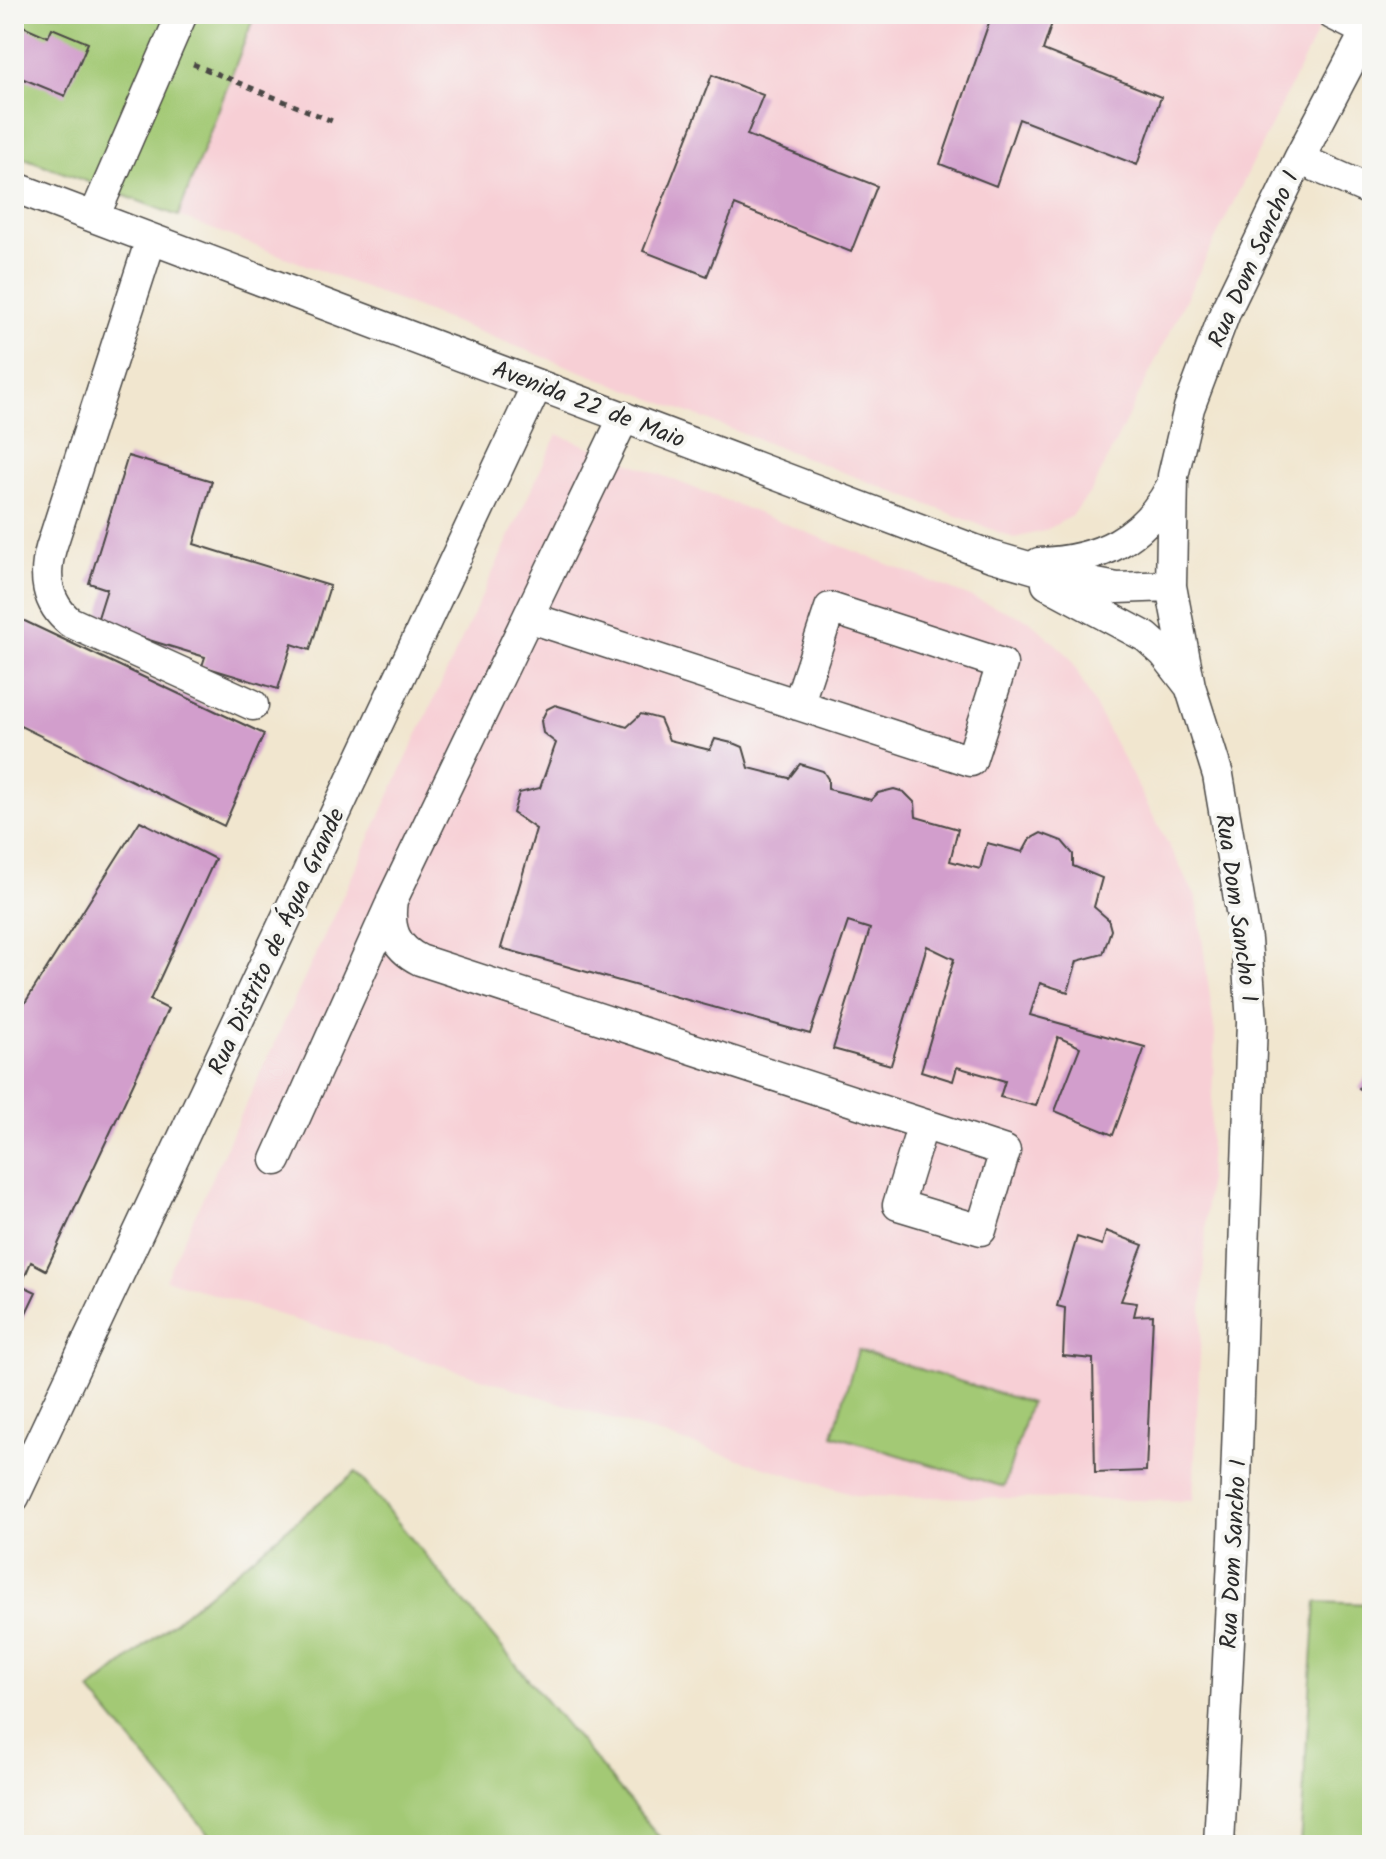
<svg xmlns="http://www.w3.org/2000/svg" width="1386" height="1859" font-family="Kalam,sans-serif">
  <rect width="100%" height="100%" fill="#f6f6f2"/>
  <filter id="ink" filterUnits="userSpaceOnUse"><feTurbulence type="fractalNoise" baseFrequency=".0125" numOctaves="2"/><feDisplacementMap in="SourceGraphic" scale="16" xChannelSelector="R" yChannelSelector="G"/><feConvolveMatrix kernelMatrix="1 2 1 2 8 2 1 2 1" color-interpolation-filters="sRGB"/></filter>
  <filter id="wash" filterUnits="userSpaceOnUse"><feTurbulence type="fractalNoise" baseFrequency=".006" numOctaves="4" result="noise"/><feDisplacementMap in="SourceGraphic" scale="32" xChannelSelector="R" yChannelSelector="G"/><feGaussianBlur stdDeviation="1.8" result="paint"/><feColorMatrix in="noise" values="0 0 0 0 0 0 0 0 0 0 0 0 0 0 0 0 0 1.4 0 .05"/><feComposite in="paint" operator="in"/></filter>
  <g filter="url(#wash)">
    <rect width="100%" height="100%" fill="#f1e6cf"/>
    <path fill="#f7cfd5" d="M255,14h1071l-234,476 -20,26 -28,15 -30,7 -836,-322z
      M557,434l472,186 40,36 128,243 18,135 -22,467 -336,-5 -692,-217z"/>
    <path fill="#a3c974" stroke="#677a50" stroke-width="2" d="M14,14h241l-77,202 -164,-62z
      M858,1350l172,53 -26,84 -171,-52z
      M356,1472l310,373h-448l-128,-154z
      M1316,1602l56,2v241h-72z"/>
    <g id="blocks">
      <path fill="#d29ecc" d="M992,14h63l-12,36 118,47 -24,68 -118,-46 -23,67 -56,-22z
        M14,22l34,15 4,-9 36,15 -23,53 -51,-21z
        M712,75l51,20 -16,40 130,51 -26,66 -116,-47 -28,71 -64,-25z
        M128,456l84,25 -18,63 136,42 -20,64 -18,-6 -14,45 -76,-23 3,-9 -109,-33 11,-35 -18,-6z
        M14,616l250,118 -40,92 -210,-103z
        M555,705l72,22 14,-13 19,5 9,21 41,10 5,-11 21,5 7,3 6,21 40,10 11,-14 23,7 5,8v10l43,11 7,-7 16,-4 10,3 11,11 1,14 42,12 -8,32 30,8 7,-26 36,9 7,-13 11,-6 21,8 11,13v12l29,12 -8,29 14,12 3,11 -8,24 -26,7 -9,31 -28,-9 -10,32 115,32 -32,88 -58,-24 25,-64 -22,-10 -22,69 -36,-9 5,-16 -48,-14 -4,14 -32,-10 33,-112 -27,-13 -36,119 -58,-16 37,-120 -22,-7 -38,112 -309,-86 35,-119 -23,-16 6,-20 21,-5 16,-45 -13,-10 -2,-12 6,-12z
        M140,821l75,38 -65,141 18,9 -122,261 -15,-8 -10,23 15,7 -22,46v-318z
        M1372,1069v29l-13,-10z
        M1106,1231l37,14 -22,56 16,2 -3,13 19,-1 -7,156 -51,2 -2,-114 -30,-3 2,-48 -8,-2 20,-69 25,8z"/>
    </g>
  </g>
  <g filter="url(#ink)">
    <use href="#blocks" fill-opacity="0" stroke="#494744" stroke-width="2"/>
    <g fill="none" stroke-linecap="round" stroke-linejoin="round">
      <defs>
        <path id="minor" d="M1332,14l34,17
          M1299,159l73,32
          M14,187l977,369 79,23 47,9 54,-2
          M94,217l88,-203
          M151,239l-100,309c-8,28 -5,55 19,74l183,83
          M624,417l-232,483c-4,28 2,47 28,60l503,164 82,27 -24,79 -83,-25 25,-81
          M1039,563c60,-2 105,-24 133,-78
          M1047,584l99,53 18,16 24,31
          M528,617l443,144 31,-97 -172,-56 -32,97
          M276,1160l114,-254
          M14,1497l523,-1112
          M1219,1845l15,-307 18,-516 -6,-82 -28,-165 -28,-89 -19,-100 2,-110 16,-68 37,-98 73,-151 73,-139"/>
      </defs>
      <use href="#minor" stroke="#494744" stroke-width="33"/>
      <path stroke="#494744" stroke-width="5" stroke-dasharray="6 6" stroke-linecap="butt" d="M193,64l139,57"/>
      <use href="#minor" stroke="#fff" stroke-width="30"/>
    </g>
  </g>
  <g text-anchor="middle" stroke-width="8" stroke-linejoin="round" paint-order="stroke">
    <g font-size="24" fill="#2b2b2b" stroke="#f6f6f2">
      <text transform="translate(1253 259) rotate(-66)" y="8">Rua Dom Sancho I</text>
      <text transform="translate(589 404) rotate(21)" y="8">Avenida 22 de Maio</text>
      <text transform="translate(1237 908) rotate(82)" y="8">Rua Dom Sancho I</text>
      <text transform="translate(276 941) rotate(-65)" y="8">Rua Distrito de Água Grande</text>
      <text transform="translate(1233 1554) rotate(-87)" y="8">Rua Dom Sancho I</text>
    </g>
  </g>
  <rect width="1386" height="1859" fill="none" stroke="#f6f6f2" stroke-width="48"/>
</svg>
